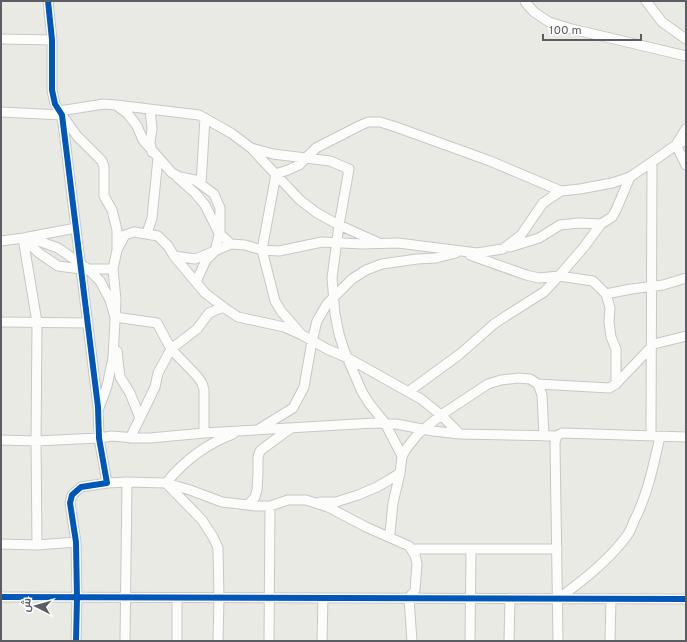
<svg xmlns="http://www.w3.org/2000/svg" width="687" height="642" font-family="Overpass,Cairo,sans-serif">
  <rect width="100%" height="100%" fill="#eaeae5"/>
  <g fill="none" stroke-linecap="round" stroke-linejoin="round">
    <defs>
      <path id="minor" d="M48,1l4,39v50l3,14 7,11 36,292 1,31 8,45 -26,4 -9,8 -2,8 6,39 1,56 -1,43
        M525,1l1,2 8,9 15,10 23,7 114,27
        M646,1l16,21 24,17
        M1,39l51,1
        M116,105l83,10 32,18 20,15 49,52 17,13 22,12 38,17
        M150,109l2,20 -2,14 2,9
        M59,111l45,-7 12,1 12,9 9,12 6,14 29,33 8,4 15,3 19,14 6,14v23l-5,20 -9,9 -10,22
        M1,112l61,3 15,21 25,25 2,6v29l8,14 5,20v18
        M686,129l-10,16 10,20
        M251,148l22,6 57,7 19,8 -10,56 -7,53 3,36 4,20 5,16 18,42 7,11 16,20 17,33
        M177,177l18,16 10,12 14,28 12,11
        M201,184l4,-66
        M147,233l5,-15 6,-60
        M23,238l14,84 -1,119 1,104
        M23,238l13,2 22,8 30,21 12,12 10,19 5,17 42,6 14,26 26,27 5,7 2,7v43
        M23,238l16,15 19,13 23,3h32
        M1,241l22,-3 53,-10
        M510,247l29,-9 21,-13 19,-2 22,1
        M470,255l56,20 13,3 20,-2 34,5 13,13 4,14 -1,14 2,15 5,12v35
        M174,256l21,3 20,-8 16,-7 14,1 17,5 17,1 43,-9 40,2 36,-1 79,10 26,-4 18,-14 22,-32 18,-12 19,-2 32,-6 18,-6 22,-15 24,-17 10,-5
        M606,294l25,-5 32,-4 23,-7
        M1,322l87,1
        M301,334l-20,-23 -6,-10 -13,-51 14,-76 12,-4 11,-5 17,-17 43,-22 9,-4h12l16,5 94,34 71,30
        M117,351l3,26 10,16 10,25 15,-31 3,-14 13,-24 26,-20 12,-16 14,-6
        M538,384l71,4 7,-4 38,-40 32,-8
        M408,392l52,-38 34,-30 12,-8 38,-24 15,-16 25,-29 17,-23 11,-7 4,-7 14,-33
        M99,408l8,-22 6,-28 3,-58 -3,-31 4,-19 8,-15 9,-3 24,4 10,10 6,10 31,37 21,16 12,8 46,10 18,8 25,14 21,9 73,41 20,16 19,19
        M259,429l34,-21 11,-21 8,-46 5,-20 10,-17 25,-25 14,-9 16,-6 35,-5 19,-1 20,-5
        M651,436l1,-274
        M130,438l10,-20
        M1,440l35,1 63,-3 13,-2 22,2h16l54,-5 170,-10 22,1 37,7 27,3 97,2
        M107,483l20,-1 39,1 24,7 32,12 34,4h14l18,-6h18l22,7 38,20 43,19 6,9 2,9 -2,26 -6,8 3,43
        M320,502h16l22,-7 19,-8 12,-7 11,-7
        M248,505l7,-8 2,-7 1,-18v-15l2,-6 5,-4 26,-19
        M388,536l2,-3 3,-30 7,-30 2,-17 4,-7 12,-15 23,-19 47,-31 13,-4 18,-2 11,1 8,5 4,11 2,41
        M1,544l36,1 39,-3
        M411,549h60l-1,92
        M471,549h86
        M1,597l685,2
        M177,598v43
        M558,599c24,-18 49,-37 68,-62 3,-4 6,-10 8,-16 14,-27 19,-55 26,-84
        M125,641l2,-159
        M218,641l1,-43 -1,-50 -5,-11 -11,-17 -36,-37c18,-22 40,-39 67,-49
        M269,641l1,-135
        M322,641l1,-43
        M509,641l1,-43
        M558,641l-3,-199 2,-6 5,-3 124,4
        M610,641l1,-42"/>
    </defs>
    <use href="#minor" stroke="#c7c7c7" stroke-width="11"/>
    <use href="#minor" stroke="#fcfcfb" stroke-width="9"/>
    <defs>
      <path id="cycleway" d="M48,1l4,39v50l3,14 7,11 36,292 1,31 8,45 -26,4 -9,8 -2,8 6,39 1,56 -1,43
        M1,597l685,2"/>
    </defs>
    <use href="#cycleway" stroke="#fff" stroke-width="8"/>
    <use href="#cycleway" stroke="#0057b8" stroke-width="6"/>
  </g>
  <rect width="687" height="642" fill="none" stroke="#5a5d62" stroke-width="4"/>
  <g transform="translate(36 606) rotate(276)" stroke="#ffffff" stroke-width="3" paint-order="stroke">
  <path d="M0-3L7 15L0 10L-7 15Z" fill="#5a5d62"/>
  <text y="-6" font-size="11" font-weight="bold" text-anchor="middle" fill="#5a5d62">ش</text>
  </g>
  <path d="M543 34v6h98v-6" fill="none" stroke="#5a5d62" stroke-width="2"/>
  <text x="549" y="34" font-size="12" fill="#5a5d62" stroke="#ffffff" stroke-width="3" paint-order="stroke">100 m</text>
</svg>
